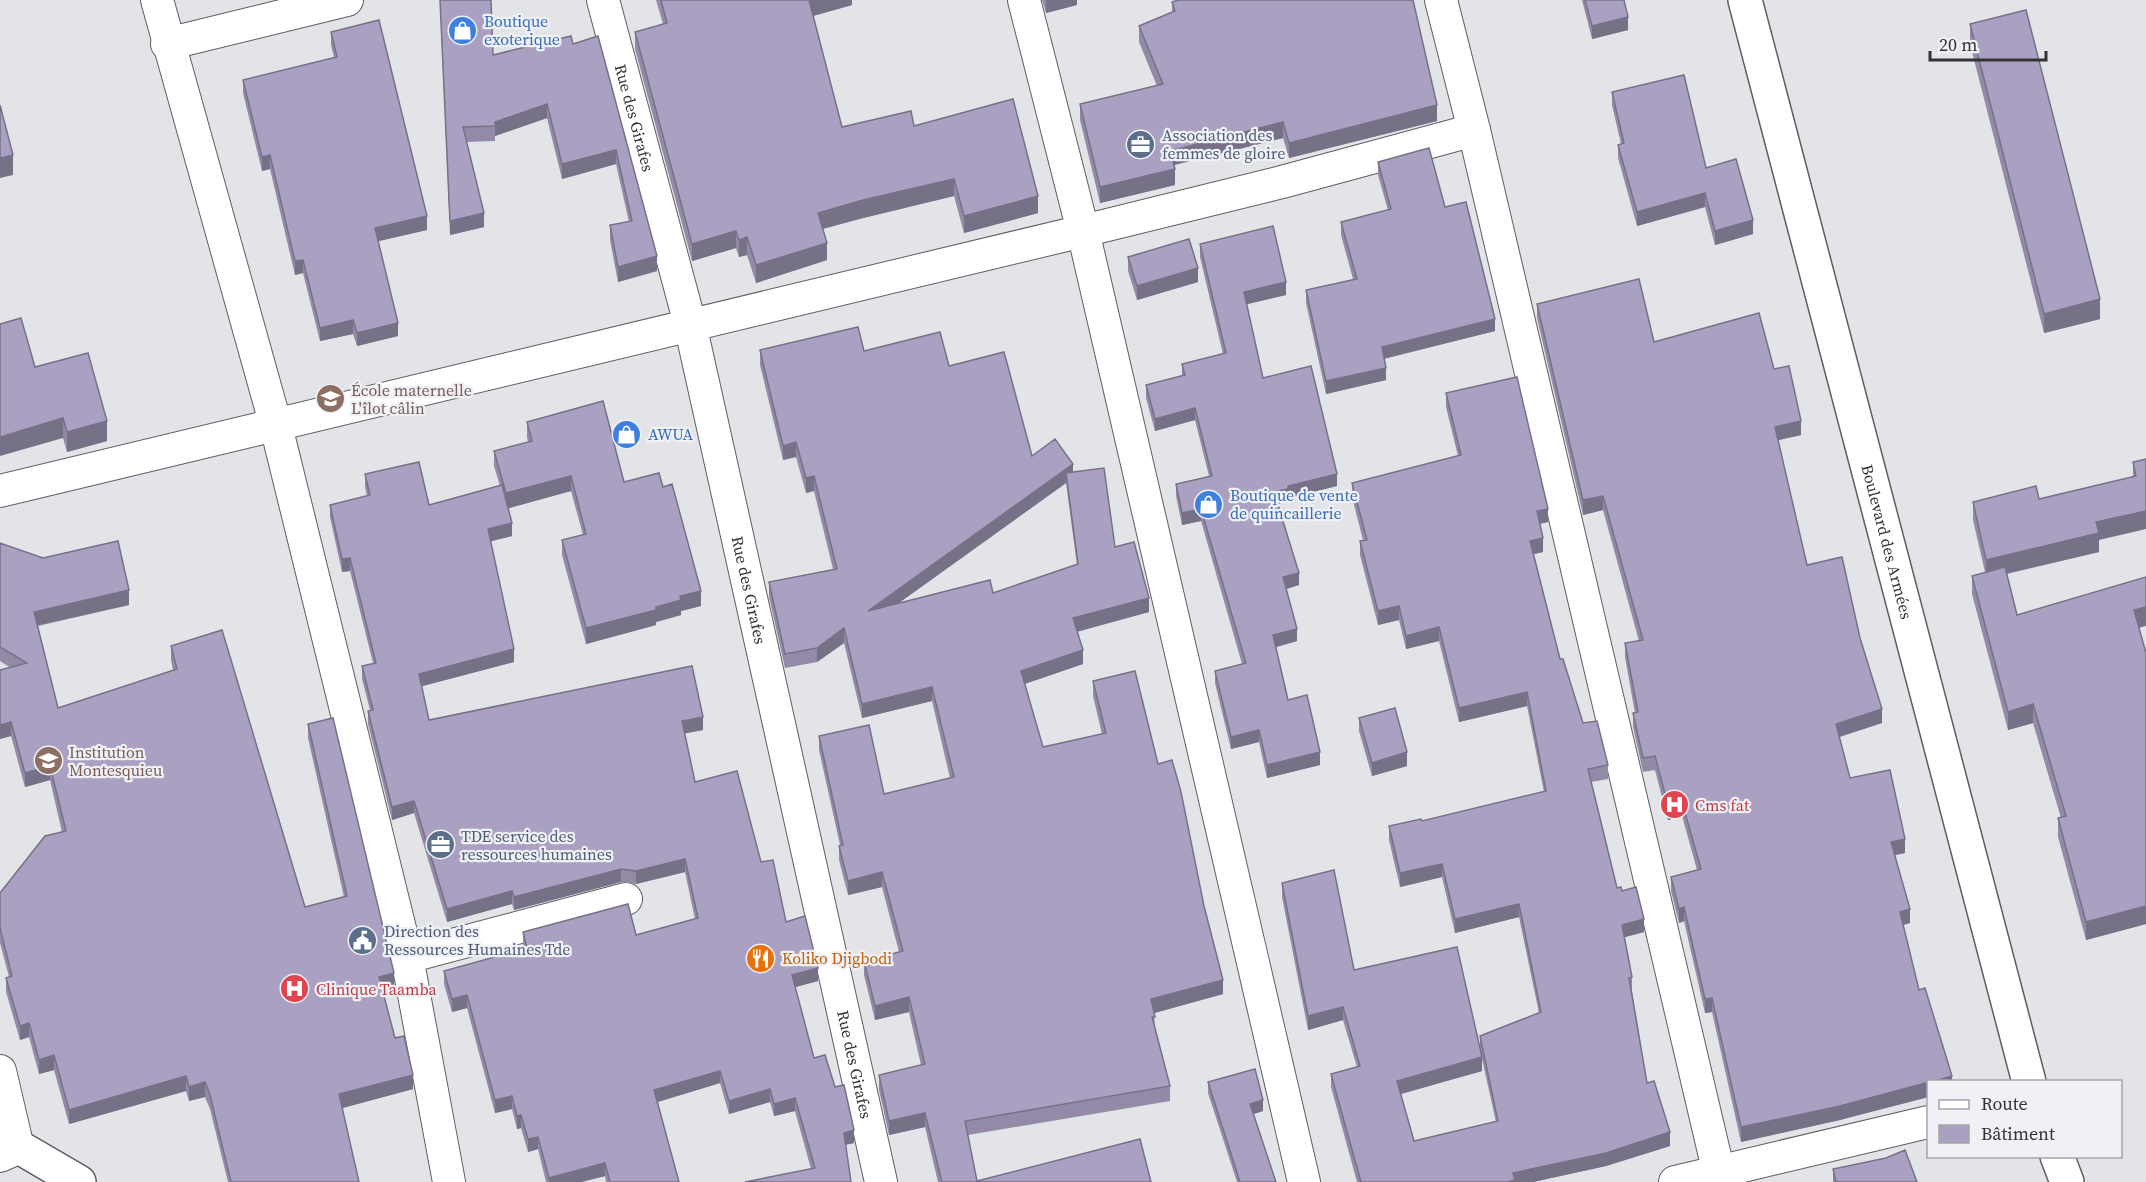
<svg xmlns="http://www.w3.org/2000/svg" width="2146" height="1182" font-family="'Source Serif 4',serif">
  <rect width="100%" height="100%" fill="#e3e4e8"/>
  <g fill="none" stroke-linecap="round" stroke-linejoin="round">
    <defs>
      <g id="minor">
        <path d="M157,0l119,426 131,531 42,225"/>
        <path id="s1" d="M603,0l87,324 191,858"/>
        <path d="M1024,0l59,231 221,951"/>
        <path d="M1441,0l33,130 247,1052"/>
        <path d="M167,44l180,-44"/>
        <path d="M0,491l1083,-260 199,-49 192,-52"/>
        <path d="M407,957l219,-58"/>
        <path d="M0,1071l18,77 -18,8"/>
        <path d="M1675,1182l253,-60"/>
      </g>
      <g id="tertiary">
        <path id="s2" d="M1745,0l284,1082"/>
        <path d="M2057,1156l10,26"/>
      </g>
      <path id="secondary" d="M0,1136l79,46"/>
    </defs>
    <use href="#minor" stroke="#5d5e62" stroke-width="34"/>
    <use href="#tertiary" stroke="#5d5e62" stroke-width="36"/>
    <use href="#secondary" stroke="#5d5e62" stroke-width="36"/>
    <use href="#minor" stroke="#fff" stroke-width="32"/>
    <use href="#tertiary" stroke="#fff" stroke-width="33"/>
    <use href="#secondary" stroke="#fff" stroke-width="33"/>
  </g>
  <path fill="#928aa7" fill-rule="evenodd" d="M440,0l53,55 80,-11 25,-8 59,235 -39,11 -8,-42v-15l19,-3 -13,-58 -54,15 -15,-61 -52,18v5l-29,1 18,85 -34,8z
    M656,0h196v5l-39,11 29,111 72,-1 124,87 -74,20 -10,-37 -91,22 -40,11 4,31 -71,23 -9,-28 -8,2 -3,-9 -44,13 -57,-212v-17l28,-8z
    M1042,0h35v5l-31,8z
    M1582,0h42l4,30 -36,9z
    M1172,2l265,119 -148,37 -6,-20 -109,27 1,20 -75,18 -20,-83v-16l77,-18 -18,-44v-16l33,-14z
    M1970,24l130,295 -56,14 -74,-289z
    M331,32l96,198 -49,11 20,95 -41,10 -4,-12 -33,7 -17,-68 -8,2 -25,-106 -8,2 -19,-78v-13l91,-23 -3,-12z
    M1612,92l94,76 47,66 -38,11 -10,-38 -68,19 -19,-68v-13l3,-1 -9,-39z
    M1378,162l67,45 50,124 -111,28 2,21 -60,14 -20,-91v-13l47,-11 -12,-44v-13l47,-12 -10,-35z
    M1200,244l86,51 -40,9 17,74 74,108 -49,12v3l-10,3 21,81 -13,4 11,52 -21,6 12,53 32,65 -53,13 -8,-36 -28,7 -16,-66v-12l27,-7 -41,-143 -19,4 -6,-29v-12l33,-8 -14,-56 -40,11 -9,-33v-13l36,-9v-12l41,-10 -23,-97z
    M1128,257l70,25 -61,18 -9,-29z
    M1537,304l117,38 120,27 27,66 -23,5 29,125 53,73 22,85 -43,14 11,41 55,75 -10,2 15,68 -7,2 16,65 33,92 -112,38 -99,22 -29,-130 -7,1 -21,-92 -5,2 -8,-32v-14l26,-7 -15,-54 -14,4 -13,-50 -12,2 -10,-45v-14h2l-10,-56v-14l14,-2 -36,-131 -20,5 -46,-197z
    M760,350l104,1 85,15 83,90 41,16 42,75 34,65 -72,19 6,33 -58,20 18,63 59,-13 -9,-38v-15l65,83 46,142 19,88 -69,19 1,13 15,60v15l-202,34 9,46 174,1h-213l-13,-55 -36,8 -10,-45v-15l42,-10 -12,-53 -34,8 -11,-45v-14l35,-9 -17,-65 -34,8 -9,-35v-14l1,-1 -21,-95v-14l65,58 66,-16 -18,-77 -70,17 -18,-75 -27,19 -32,6 -16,-71v-15l64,-13 -19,-78 -8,2 -10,-36 -13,3 -23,-95zM1066,483l11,82 -84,28 -94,10z
    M35,367l72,74 -40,11 -4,-14z
    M1446,393l102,129 -8,2 3,28 -9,2 26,105 23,64 25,42v14l-17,3 26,106 5,3 22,41 -20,5 8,40v14l15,92 23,63 -64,20 -73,16h-176l-26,-95v-13l26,-7 -14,-47 -35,10 -26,-133v-14l72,87 126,78v-12l59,-23 -20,-96 -64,16 -13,-56 -42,10 -11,-47v-14l33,-5 122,-29 -17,-86 -68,16 -20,-81 -33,8 -7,-29 -21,5 -18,-70v-14l3,-1 -11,-43v-14l106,-27 -12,-49zM1482,1059l14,63 -82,19 -13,-47 81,-23z
    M527,422l97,60 39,5 38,119 -20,5v4l-25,7v3l-70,19 -24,-89v-15l21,-5 -12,-44 -63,17 4,28 -21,5 23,121 -92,24 7,34 274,10 -18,3 10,49 66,80 25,60 32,59 -23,6 19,71 21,29 19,56 -9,2 6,37 -40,-13 -16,-58 -21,5 -4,-14 -41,12 -9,-31 -62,19 21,80h-73l-1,-6 -24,6h-35l-8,-33 -10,3 -7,-24 -4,1 -5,-20 -17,4 -28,-105 -15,4 -8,-28v-13l80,-22 -1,-4v-13l113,3 59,-16 -10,-47 -49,12 -15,-2 -107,28 -2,-6 -65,18 -33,-109 -22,7 -24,-96v-13l2,-1 -8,-31v-13l11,-3 -23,-92 -8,1 -12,-55v-12l37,-9 -2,-9v-13l64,31 71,-19 -6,-20v-15l34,-9 -1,-5z
    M2146,459l-47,81v12l-92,22 10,41 122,13 7,25v271l-60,16 -28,-103v-19h3l-28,-95 -25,7 -36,-136v-18l13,-4 -12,-52v-18l66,-3 94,-22v-15z
    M0,543l129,62 -91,21 20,82 115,-38 -2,-10v-14l134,261 39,-10 -36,-159v-14l86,263 -12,3 13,48 18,51 -71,19 17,74h-131l-18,-73 -5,-12 -16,4 -3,-10 -117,33 -15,-54 -15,4 -10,-37 -9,3 -14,-48v-14l3,-1 -9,-34v-50l62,-61 -12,-52 -25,7 -14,-51 -11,3v-69l11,-2 -11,-7z
    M1359,718l48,48 -35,10 -13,-45z
    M1208,1082l55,29 -9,3 22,68h-39l-29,-89z
    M1886,1158l31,24h-84v-13z"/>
  <path fill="#777188" d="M809,0h43v5l-43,12z
    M1046,0h31v5l-31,8z
    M1628,17v13l-36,9v-13z
    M547,104v14l-52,18v-14z
    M1437,105v16l-148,37v-15z
    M1283,122v16l-113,28v-15z
    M616,150v14l-54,15v-15z
    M13,155v20l-13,3v-20z
    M270,155v14l-8,2v-14z
    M1175,169v16l-75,18v-16z
    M954,179v17l-91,22 -45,12v-17l45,-13z
    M1705,193v14l-68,19v-14z
    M1038,196v17l-74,20v-17z
    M484,213v14l-34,8v-14z
    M427,216v14l-52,12v-14z
    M1753,220v14l-38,11v-14z
    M736,231v17l-44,13v-17z
    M747,237v18l-8,2v-17z
    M827,243v17l-71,23v-18z
    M657,256v15l-39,11v-15z
    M303,260v13l-8,2v-14z
    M1198,268v14l-61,18v-14z
    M1286,282v13l-42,10v-13z
    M2100,299v20l-56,14v-19z
    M1495,319v12l-113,28v-12z
    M353,320v14l-33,7v-13z
    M398,323v13l-41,10v-13z
    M1386,368v12l-60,14v-13z
    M1195,408v12l-40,11v-12z
    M63,418v20l-63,18v-19z
    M107,421v20l-40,11v-20z
    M1801,421v14l-26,6v-14z
    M796,442v15l-13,3v-14z
    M1073,464v14l-7,-5v10l-198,142v-14z
    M1337,474v12l-49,12v3l-14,4v-13l14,-6z
    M571,476v15l-65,18v-16z
    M814,476v15l-8,2v-15z
    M1603,496v14l-20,5v-15z
    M1201,509v12l-19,4v-12z
    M1548,509v13l-11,2v-13z
    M2146,511v18l-47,11v12l-113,26v-18l110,-38z
    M512,523v13l-24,6v-13z
    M1543,538v14l-13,3v-14z
    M350,558v13l-8,1v-13z
    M1299,573v12l-16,5v-13z
    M129,590v15l-95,21v-14z
    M701,591v15l-20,5v4l-25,7v3l-70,19v-16l70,-21 24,-11z
    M1149,598v14l-76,21v-15z
    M1399,606v14l-21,5v-14z
    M2146,607v19l-12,3v-19z
    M1439,627v14l-33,8v-13z
    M844,628v15l-27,19v-14z
    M1297,629v12l-24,7v-13z
    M514,649v13l-95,25v-13z
    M1083,650v14l-62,21v-14z
    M932,687v14l-70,17v-14z
    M1527,692v14l-68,16v-14z
    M2033,704v19l-25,7v-18z
    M1882,709v14l-46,15v-14z
    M703,717v13l-21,4v-13z
    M11,722v14l-11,3v-14z
    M1259,730v12l-28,7v-12z
    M1320,752v13l-53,13v-13z
    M1407,752v14l-35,10v-13z
    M50,766v14l-25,7v-14z
    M414,801v12l-22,7v-13z
    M1682,802v14l-14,4v-15z
    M1905,839v14l-14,3v-14z
    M685,859v13l-49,12v-13z
    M1442,864v13l-42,10v-14z
    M621,869v13l-107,28v-13z
    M882,872v15l-34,8v-14z
    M512,891v13l-65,18v-13z
    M1519,904v13l-64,16v-14z
    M2146,906v18l-60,16v-18z
    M1684,907v14l-5,2v-14z
    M1910,909v14l-10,3v-14z
    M1644,919v13l-22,6v-13z
    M818,968v13l-26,7v-13z
    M394,973v14l-15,4v-14z
    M1223,980v14l-72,20v-15z
    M467,995v13l-15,4v-13z
    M909,997v15l-34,8v-14z
    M1712,998v14l-7,1v-14z
    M1343,1007v13l-35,10v-14z
    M29,1023v14l-9,3v-14z
    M54,1055v15l-15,4v-14z
    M1482,1057v14l-85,24v-14z
    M720,1071v12l-66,20v-13z
    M413,1075v14l-74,20v-15z
    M186,1076v15l-117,33v-14z
    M1952,1076v6h-20z
    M205,1082v15l-16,4v-14z
    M1929,1082v15l-89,23 -99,22v-15z
    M770,1089v13l-41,12v-13z
    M512,1096v13l-17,4v-13z
    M795,1098v13l-21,5v-12z
    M1263,1100v11l-13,4v-11z
    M925,1113v14l-36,8v-14z
    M521,1115v13l-4,1v-13z
    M854,1130v13l-10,2v-12z
    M1670,1132v14l-64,20 -73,16h-26l6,-9z
    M538,1137v12l-10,3v-13z
    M605,1163v13l-24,6h-32v-4z"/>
  <path fill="#aaa1c2" stroke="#777188" stroke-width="1.5" d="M440,0h51l2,55 78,-19 2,8 25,-8 59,220 -39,11 -8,-42 22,-4 -16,-71 -54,14 -15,-60 -52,18v4l-32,1 21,86 -34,8z
    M661,0h148l33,127 69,-16 3,15 99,-27 25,97 -74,20 -10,-37 -91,21 -45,13 9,30 -71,22 -9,-28 -8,3 -3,-9 -44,13 -57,-212 32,-9z
    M1178,0h235l24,105 -148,38 -6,-21 -113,29 5,18 -75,18 -20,-83 83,-20 -24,-58 36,-15 -3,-9z
    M1585,0h39l4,17 -36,9z
    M2026,10l74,289 -56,15 -74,-290z
    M379,20l48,196 -52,12 23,95 -41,10 -4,-13 -33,8 -17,-68 -8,1 -25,-106 -8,2 -19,-77 94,-23 -6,-25z
    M1684,75l22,93 30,-9 17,61 -38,11 -10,-38 -68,19 -19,-67 6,-2 -12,-51z
    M0,105l13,50 -13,3z
    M1429,148l16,59 21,-5 29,117 -113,28 4,21 -60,13 -20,-91 51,-11 -16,-57 50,-13 -13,-47z
    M1273,226l13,56 -42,10 19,86 48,-12 26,108 -49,12v3l-14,3 25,81 -16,4 14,52 -24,6 15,65 19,-5 13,57 -53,13 -8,-35 -28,7 -16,-66 31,-8 -45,-154 -19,4 -6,-29 36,-8 -17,-68 -40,11 -9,-34 39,-10 -3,-11 44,-11 -26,-109z
    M1189,239l9,29 -61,18 -9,-29z
    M1639,279l15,63 105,-29 15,56 15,-3 12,55 -26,6 32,138 35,-8 18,81 22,71 -46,15 14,54 40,-8 15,69 -14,3 19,67 -10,3 19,78 6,-2 27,88 -20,6h-3l-89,24 -99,21 -29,-129 -7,1 -21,-92 -5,2 -8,-32 30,-8 -19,-67 -14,3 -13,-49 -12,2 -10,-45 5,-1 -13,-69 18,-3 -40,-144 -20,4 -46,-196z
    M21,318l14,49 53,-14 19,68 -40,11 -4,-14 -63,19v-113z
    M858,327l6,24 76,-19 9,34 55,-14 28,104 23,-17 18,25 -205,147 122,-31 3,13 85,-29 -12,-91 38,-5 11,79 19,-5 15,56 -76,20 10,32 -62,21 22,76 63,-14 -13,-52 42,-10 23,93 14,-4 9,32 23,114 19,74 -72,19 4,18h-3l18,69 -205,35 12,60 163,-42 11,43h-209l-17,-69 -36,8 -10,-46 46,-11 -16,-67 -34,9 -11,-45 39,-10 -21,-79 -34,9 -9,-35 4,-1 -24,-109 50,-11 15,69 70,-17 -22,-90 -70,17 -18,-76 -27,20 -32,6 -16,-72 68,-13 -23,-93 -8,2 -10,-36 -13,4 -23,-96z
    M1517,377l31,132 -11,2 6,27 -13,3 30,118h3l20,64 14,-2 11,44 -20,4 29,119 4,-1 1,4 14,-4 8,32 -22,6 10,52 -3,1 18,105 7,-2 16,51 -64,21 -93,20 2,7 -8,2h-146l-30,-108 29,-8 -17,-59 -35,9 -26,-133 52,-13 20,100 103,-23 25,110 -85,24 17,60 84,-20 -18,-85 61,-24 -22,-108 -64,15 -13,-55 -42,9 -11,-47 32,-7 1,2 124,-30 -19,-99 -68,16 -20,-81 -33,9 -7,-30 -21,5 -18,-70 7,-1 -15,-57 109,-28 -15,-62z
    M603,401l21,81 35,-9 4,14 9,-3 29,107 -21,5 1,4 -25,7v3l-70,18 -24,-88 24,-6 -15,-58 -65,17 -12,-42 38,-10 -5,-19z
    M2146,459v52l-50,11 3,11 -113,27 -13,-58 63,-16 3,13 97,-23 -3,-14z
    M419,462l10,43 73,-20 10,38 -24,6 26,120 -95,25 10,46 263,-54 11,51 -21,4 13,61 42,-11 24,91 12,-2 13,62 19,-6 13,52 -26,7 22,83 11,-3 10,32 9,-2 10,45 -10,3 7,49h-106l70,-14 -20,-70 -21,6 -4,-15 -41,12 -9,-30 -66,19 25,92h-69l-5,-19 -56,15 -11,-41 -10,2 -7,-24 -4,1 -5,-20 -17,4 -28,-105 -15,4 -8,-28 83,-23 -4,-16 105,-28 8,31 62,-17 -13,-59 -49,12 -15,-2 -107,28 -2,-6 -65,18 -33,-108 -22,6 -24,-96 5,-1 -11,-44 14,-3 -26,-105 -8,1 -12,-54 40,-10 -5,-21z
    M118,541l11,49 -95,22 24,96 119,-39 -6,-23 51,-16 83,277 42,-11 -39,-172 25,-6 61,255 -15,4 16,61 9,-2 9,39 -74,19 20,88h-128l-21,-87 -5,-13 -16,5 -3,-11 -117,34 -15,-55 -15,5 -10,-37 -9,3 -14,-48 6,-2 -12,-48v-35l45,-57 21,-5 -16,-65 -25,7 -14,-51 -11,3v-55l27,-7 -27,-16v-104l43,15z
    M2005,567l12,48 129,-38v30l-12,3 12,43v253l-60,16 -28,-104 8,-2 -33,-112 -25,8 -36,-136z
    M1395,708l12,44 -35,11 -13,-45z
    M1255,1069l8,31 -13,4 26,78h-36l-32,-100z
    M1905,1150l12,32h-81l-3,-13 53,-11z"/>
  <defs>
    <symbol id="shop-disc" viewBox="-11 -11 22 22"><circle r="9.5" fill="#3f7fe0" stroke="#f0f1f6"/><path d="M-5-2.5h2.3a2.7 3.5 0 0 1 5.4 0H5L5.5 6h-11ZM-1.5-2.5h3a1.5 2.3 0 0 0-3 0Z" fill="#fff"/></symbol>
    <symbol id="office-disc" viewBox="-11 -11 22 22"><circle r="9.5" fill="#5c6f8a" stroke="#f0f1f6"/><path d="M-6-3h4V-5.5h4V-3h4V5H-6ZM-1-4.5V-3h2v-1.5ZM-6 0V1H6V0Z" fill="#fff"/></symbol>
    <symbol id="school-disc" viewBox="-11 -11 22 22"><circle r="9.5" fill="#8d6e63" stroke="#f0f1f6"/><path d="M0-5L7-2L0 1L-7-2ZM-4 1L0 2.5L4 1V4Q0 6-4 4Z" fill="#fff"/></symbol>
    <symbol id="hospital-disc" viewBox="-11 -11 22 22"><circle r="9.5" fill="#e0444e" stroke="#f0f1f6"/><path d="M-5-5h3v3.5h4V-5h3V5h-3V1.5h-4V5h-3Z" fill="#fff"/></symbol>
    <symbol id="civic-disc" viewBox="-11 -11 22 22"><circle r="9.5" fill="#5c6f8a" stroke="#f0f1f6"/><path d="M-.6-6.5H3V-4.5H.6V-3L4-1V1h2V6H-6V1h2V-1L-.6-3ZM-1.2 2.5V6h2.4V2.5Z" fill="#fff"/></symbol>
    <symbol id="restaurant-disc" viewBox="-11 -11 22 22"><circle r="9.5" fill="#e8710a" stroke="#f0f1f6"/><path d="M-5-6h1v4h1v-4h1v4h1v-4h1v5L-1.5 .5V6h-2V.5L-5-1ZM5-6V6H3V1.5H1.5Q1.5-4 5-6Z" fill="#fff"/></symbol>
  </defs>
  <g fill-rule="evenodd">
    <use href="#shop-disc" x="446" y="14" width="33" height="33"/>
    <use href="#office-disc" x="1124" y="128" width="33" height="33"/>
    <use href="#school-disc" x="314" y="382" width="33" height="33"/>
    <use href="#shop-disc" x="610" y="418" width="33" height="33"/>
    <use href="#shop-disc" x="1192" y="488" width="33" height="33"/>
    <use href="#school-disc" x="32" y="744" width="33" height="33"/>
    <use href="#hospital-disc" x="1658" y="788" width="33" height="33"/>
    <use href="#office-disc" x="424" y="828" width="33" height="33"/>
    <use href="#civic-disc" x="346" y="924" width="33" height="33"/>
    <use href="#restaurant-disc" x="744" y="942" width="33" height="33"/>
    <use href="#hospital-disc" x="278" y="972" width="33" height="33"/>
  </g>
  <g text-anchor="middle" stroke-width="4.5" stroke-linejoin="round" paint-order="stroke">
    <g font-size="16" fill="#366cbe" stroke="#f0f1f6" text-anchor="start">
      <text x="484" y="27">Boutique<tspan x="484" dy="18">exoterique</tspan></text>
      <text x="648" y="440">AWUA</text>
      <text x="1230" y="501">Boutique de vente<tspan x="1230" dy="18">de quincaillerie</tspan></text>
    </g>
    <g font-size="16" fill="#333335" stroke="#f0f1f6">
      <text dy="6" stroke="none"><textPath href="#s1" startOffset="122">Rue des Girafes</textPath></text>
      <text dy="6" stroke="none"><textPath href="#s2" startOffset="560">Boulevard des Armées</textPath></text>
      <text dy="6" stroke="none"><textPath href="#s1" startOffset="608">Rue des Girafes</textPath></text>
      <text dy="6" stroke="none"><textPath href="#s1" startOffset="1094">Rue des Girafes</textPath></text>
    </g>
    <g font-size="16" fill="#4e5e75" stroke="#f0f1f6" text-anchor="start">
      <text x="1162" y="141">Association des<tspan x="1162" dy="18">femmes de gloire</tspan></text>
      <text x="461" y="842">TDE service des<tspan x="461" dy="18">ressources humaines</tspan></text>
      <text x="384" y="937">Direction des<tspan x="384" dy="18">Ressources Humaines Tde</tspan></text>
    </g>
    <g font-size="16" fill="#785e54" stroke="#f0f1f6" text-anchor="start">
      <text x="351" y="396">École maternelle<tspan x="351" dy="18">L'îlot câlin</tspan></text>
      <text x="69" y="758">Institution<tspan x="69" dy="18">Montesquieu</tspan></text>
    </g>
    <g font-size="16" fill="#be3a42" stroke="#f0f1f6" text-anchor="start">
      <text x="1695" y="811">Cms fat</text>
      <text x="316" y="995">Clinique Taamba</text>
    </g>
    <g font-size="16" fill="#c56008" stroke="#f0f1f6" text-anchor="start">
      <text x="782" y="964">Koliko Djigbodi</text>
    </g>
  </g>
  <rect x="1927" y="1080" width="195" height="78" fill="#f0f1f6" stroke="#a4a5a9" stroke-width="1.5"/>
  <rect x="1939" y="1100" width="30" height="9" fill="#ffffff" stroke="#a4a5a9" stroke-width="1.5"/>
  <text x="1981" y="1110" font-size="18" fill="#333335">Route</text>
  <rect x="1939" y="1125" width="30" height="18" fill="#aaa1c2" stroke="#a4a5a9" stroke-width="1.5"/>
  <text x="1981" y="1140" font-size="18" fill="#333335">Bâtiment</text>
  <path d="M1930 51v9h116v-9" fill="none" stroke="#333335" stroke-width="3"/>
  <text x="1939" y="51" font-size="18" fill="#333335" stroke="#f0f1f6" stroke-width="4.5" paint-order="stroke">20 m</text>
</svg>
